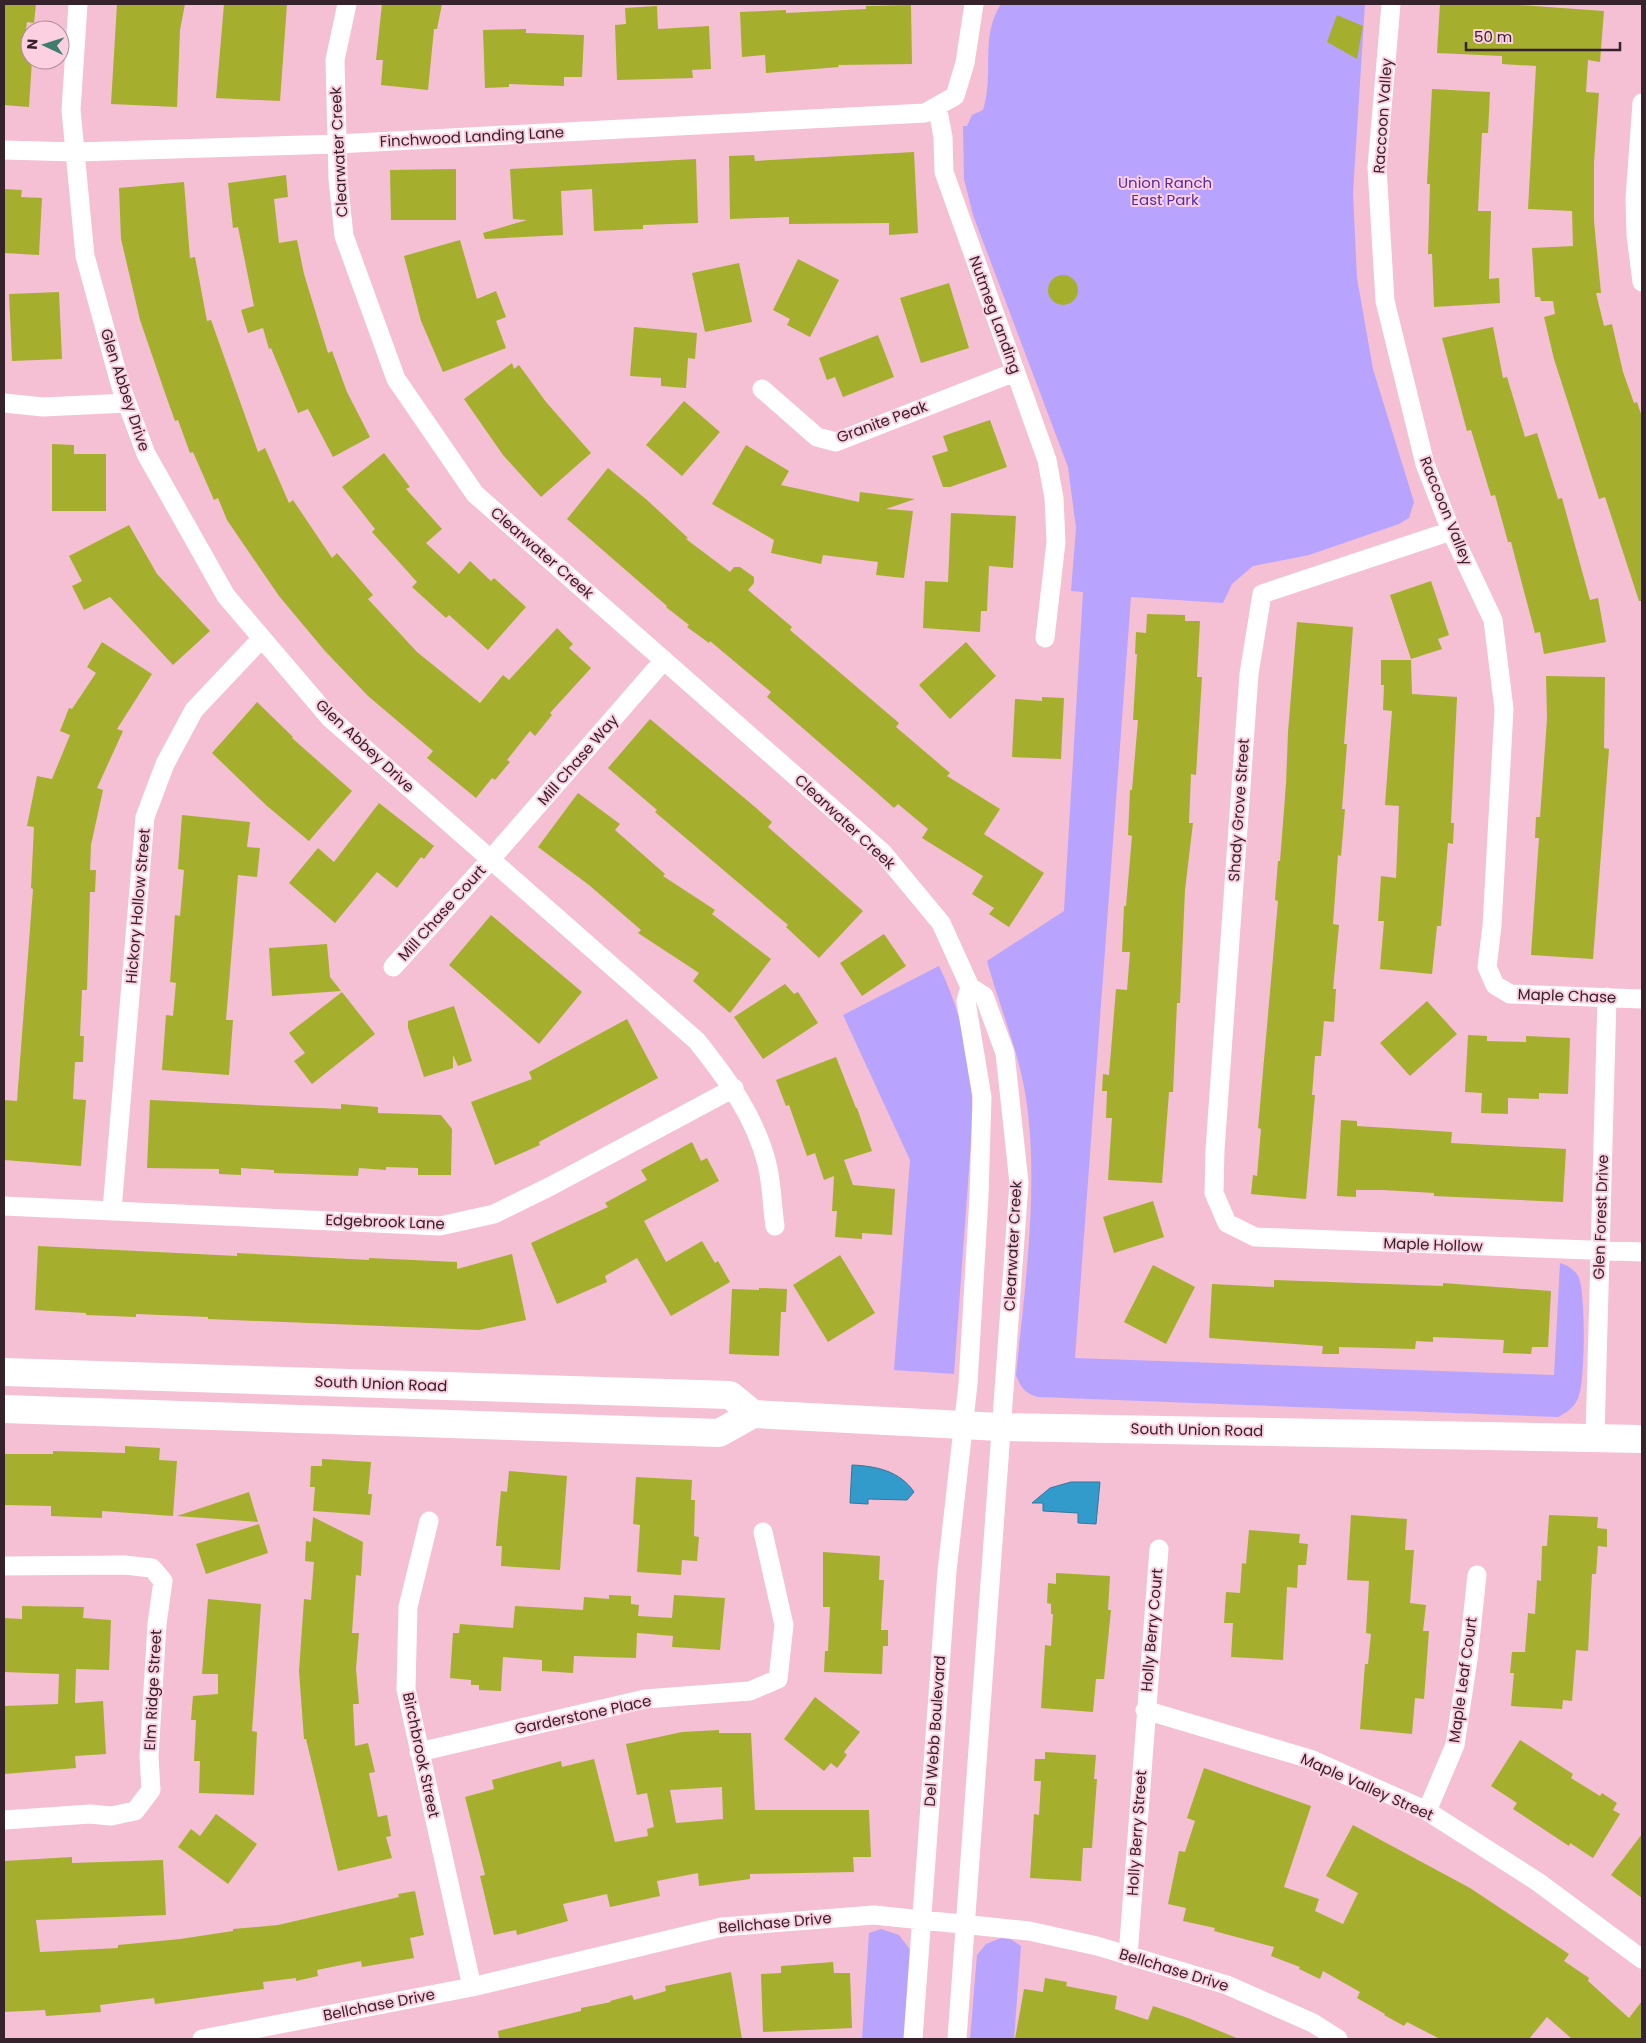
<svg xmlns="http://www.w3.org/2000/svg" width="1646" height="2043" font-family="Poppins,sans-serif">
  <rect width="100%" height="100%" fill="#f5bfd4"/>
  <path fill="#b8a4ff" d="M1001,4h364l-12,189 4,85 16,91 41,133 -5,16 -10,6 -90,31 -56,11 -21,18 -9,19 -92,-6 -56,761 479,17 6,-112c7,2 14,6 18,13 8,12 7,104 1,119 -3,11 -11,17 -21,22l-520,-20c-12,-3 -18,-10 -22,-22 9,-88 24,-195 9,-283 -8,-45 -26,-87 -38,-131l77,-50 19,-319 -12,-1 5,-63 -8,-61 -95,-252 -9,-36 -1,-53h4l5,-11 11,-5c12,-38 -4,-71 18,-106z
    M939,966c23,47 33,97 34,149l-19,259 -60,-4 16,-210 -67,-145z
    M881,1929l18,6 12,16 -6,88h-43l7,-106z
    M1001,1938l9,1 11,7 -7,93h-44l7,-84 9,-11z"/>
  <path fill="#339bcb" stroke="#34779b" d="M852,1465c24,1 48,6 62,27l-7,8 -39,-1v5l-18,-1z
    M1071,1482h29l-4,42 -18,-1v-10l-35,-2v-8h-11l18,-15z"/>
  <path fill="#a6af2d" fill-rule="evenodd" d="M4,4h32l-2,19 -7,-1 -4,34 7,1 2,3 -3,47 -25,-2z
    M117,4h68l-5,26 -3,77 -66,-3z
    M224,4h63l-7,97 -64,-3z
    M382,4h60l-5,25h-3l-6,61 -47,-5 2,-25h-7z
    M1440,4h65l99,7 -4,51 -12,-2 -2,32 13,1 -5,69v59l7,72h-5l8,33 8,-2 11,48 11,31 3,-1 5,15v184h-3l-34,-104 -6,2 -45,-140 -10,-42 11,-3 -2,-13h-12l-1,-4h-5l-3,-49 41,-2 -1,-35 -44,-2 8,-143 -34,-2v-8l-65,-3z
    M911,5l1,59 -74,1 1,2 -73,6 -1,-18 -23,2 -2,-45 46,-2v3l80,-4v-3z
    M657,6l1,23 51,-3 2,43 -19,1 1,8 -76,2 -2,-55 11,-1 -1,-16z
    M1337,15l26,11 -6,33 -30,-17z
    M526,29v4l58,2 -2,42h-18v9l-55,-2v3l-24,1 -2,-58z
    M1432,89l58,3 -2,41h-6l-4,78h13l-2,68 10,-1 1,25 -66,4 -2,-53h-4l2,-70h-3z
    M914,152l4,81 -29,2v-12l-100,1v-7l-59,2 -1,-63 25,-1 1,6z
    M696,159l2,64 -55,2v4l-49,2 -2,-42 -31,2 2,44 -78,4 -2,-6 44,-13 -14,-1 -3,-50z
    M456,169v51h-65l-1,-50z
    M286,175l2,22 -14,2 5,44 18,-3 7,34 24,79 4,-2 15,41 23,45 -37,20 -25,-48 -10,4 -27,-65 -2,1 -6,-21 -15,5 -7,-23 13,-4 -16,-79 -5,1 -5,-45z
    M184,182l6,76 5,-1 12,64 4,-1 47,132 7,-4 24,55 4,-3 39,58 5,-5 36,42 -5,4 49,53 63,51 23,-28 6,5 48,-52 16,16 -4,4 22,20 -41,45 2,2 -17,21 -5,-5 -23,29 3,2 -15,18 -3,-2 -16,20 -49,-40 6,-7 -65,-55 -43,-45 -46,-55 -52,-76 -9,-22 -4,2 -21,-48 -3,1 -12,-33 -3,1 -10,-28 -25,-73 -19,-81 -2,-51z
    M4,189l18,1 -1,7 21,1 -3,57 -35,-2z
    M460,240l17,59 19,-8 10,26 -10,4 10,27 -63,24 -22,-51 -17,-65z
    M798,259l41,21 -29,57 -23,-12 3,-6 -17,-9z
    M739,263l13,59 -47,10 -13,-59z
    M1048 290a15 15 0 1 1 30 0a15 15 0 1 1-30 0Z
    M949,283l20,65 -48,15 -21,-65z
    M59,292l3,67 -50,2 -3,-67z
    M634,327l63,6 -2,26 -7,-1 -2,30 -25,-2v-8l-31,-2z
    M1493,327l10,51 4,-1 18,60 12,-4 21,66 4,-1 28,102 8,-2 8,44 -62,12 -4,-22 -5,1 -24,-91h-3l-13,-47 -4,1 -20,-66 -4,1 -25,-93z
    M878,335l16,42 -51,20 -8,-20 -8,3 -8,-22z
    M512,363l2,6 5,-4 27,37 45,51 -50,44 -38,-42 -39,-56z
    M684,401l36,31 -38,44 -36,-31z
    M990,420l17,47 -57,20h-7l-11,-31 16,-5 -5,-15z
    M52,444l22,1v9h32v57h-54z
    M746,445l43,26 -8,14 78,17 1,-10 55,7 -29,10 27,2 -9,67 -28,-3 2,-13 -55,-7 -2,9 -50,-11 3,-13 -62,-36z
    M384,453l26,34 -4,2 36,40 -16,14 33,31 11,-13 21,20 3,-3 32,29 -38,43 -39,-35 -3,3 -34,-31 5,-5 -45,-50 3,-3 -33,-42z
    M608,468l39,32 41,38 -2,1 44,33 4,-5h6l14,10v6l-6,7 44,37 -2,3 109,93 -3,4 54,46 -3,3 53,33 -16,25 60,39 -35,54 -20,-13 5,-6 -22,-14 11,-18 -61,-38 6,-9 -30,-25 -4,4 -19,-17 -108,-94 4,-5 -61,-51 -1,2 -22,-16 2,-2 -23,-18 1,-1 -100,-87z
    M951,513l65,3 -3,52 -24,-2 -2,45h-6l-1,21 -57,-4 2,-47 23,1z
    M129,525l28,49 53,57 -37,34 -63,-68 -26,13 -12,-24 10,-5 -13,-25z
    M1431,581l18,54 -11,4 4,10 -31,10 -21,-64z
    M1147,614l38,1v6h15l-3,56h5l-6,98 -5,-1 -2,49h4l-8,67 -5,113h-3l-4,89h-4l-7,91 -54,-3 4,-62h-6l1,-27h-5l1,-17 6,1 7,-86 11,1 3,-38h-8l2,-46h2l6,-70 -4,-1 2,-45h2l6,-70h-5l4,-66h-2l1,-22 10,1z
    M1297,622l56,5 -9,117h3l-5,65h3l-4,47 -3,-1 -5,69 6,1 -6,64h3l-2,33 -10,-1 -3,35h-6l-3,39h3l-9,104 -55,-5 2,-19 4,1 4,-47 -3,-1 20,-227 -3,-1 3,-39h2l6,-77 2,-52z
    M102,642l50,32 -35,55 6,2 -26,57 6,2 -12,55 -1,25h6l-1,22h-5l-3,98h-5l-2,46h4l-1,26h-8l-2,37 13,1 -5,66 -77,-6v-60l13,1 16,-212 -2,-1 3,-61 -7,-1 10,-50 15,3 18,-44 -10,-4 9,-23 3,1 24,-36 -9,-6z
    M966,642l30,34 -46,43 -31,-34z
    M1381,660h30l1,34 45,3 -6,126h3l-1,21 -5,-1 -7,83h-4l-5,48 -52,-5 4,-48h-6l3,-45 15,2 3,-72 -14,-1 7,-94 -9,-1 1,-25h-3z
    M1546,676l59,1 -1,71 5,1 -16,210 -62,-4 8,-117h-4l1,-21h4l7,-98z
    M1042,697l22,1 -3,61 -49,-2 3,-58 27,2z
    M257,702l36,35 -1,1 60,53 -43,50 -42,-35 -55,-53z
    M650,719l105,88 17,15 -4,5 95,84 -44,47 -33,-31 2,-2 -133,-113 2,-2 -49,-42z
    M578,793l42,31 -5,6 50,44 -2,2 52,34 -3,4 59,45 -41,54 -37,-32 6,-8 -61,-40 3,-3 -52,-45 -51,-38z
    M379,803l55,43 -10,13 -3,-2 -24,31 -20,-16 -42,51 -46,-40 29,-35 16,14z
    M182,815l68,7 -3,25 13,1 -3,29 -19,-2 -12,145h7l-4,55 -67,-5 4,-55 7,1 3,-33 -6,-1 5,-67 5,1 4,-46 -6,-1z
    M491,915l91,77 -43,52 -90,-79z
    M884,934l22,32 -44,30 -22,-33z
    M327,944l3,33 11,14 -69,5 -3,-48z
    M785,984l9,10 4,-2 20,31 -55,36 -29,-42z
    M342,992l33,42 -63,50 -18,-23 11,-8 -16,-20z
    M1427,1001l30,33 -47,42 -30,-33z
    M454,1006l18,55 -14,5 -5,-11v13l-29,9 -16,-49v-7z
    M627,1019l31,59 -119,64 1,3 -45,20 -24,-63 61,-23 -3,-7z
    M1468,1035l19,1v5l39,1v-6l44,2 -2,56 -29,-1v6l-31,-1v16l-27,-1 1,-20 -17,-1z
    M836,1057l20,51h1l15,43 -28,9 9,25 42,4 -3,46 -30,-2v6l-27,-2 2,-26h-5l2,-35 -10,4 -9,-27 -8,3 -18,-51 -3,1 -10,-26z
    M150,1100l191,9v-5l37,3v6l63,2 11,14 -1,46h-33v-7l-32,-1v3l-27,-2 -1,8 -84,-3v-3l-33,-2v7l-22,-1v-5l-72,-1z
    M1341,1120l16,1v5l95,6 -1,11 115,6 -3,53 -129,-6v-3l-51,-3h-27v7l-19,-1z
    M692,1142l9,19 6,-3 12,23 -75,40 22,41 36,-21 13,22 3,-2 12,21 -59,34 -34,-58 -32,18 2,6 -50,22 -26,-61 77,-36 -3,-4 42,-23 -6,-10z
    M1153,1201l11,36 -50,16 -11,-36z
    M38,1246l199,10v-3l132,7v-2l88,4v7l55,-15 14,66 -47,10 -271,-11v-2l-72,-3v3l-50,-2v-2l-51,-3z
    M840,1255l35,58 -47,29 -35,-57z
    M1153,1265l42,22 -29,57 -42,-22z
    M1274,1280l169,6v-3l108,8 -3,56h-16l-1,7 -28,-1 1,-13 -71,-3v5l-17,-1 -1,8 -76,-2v7h-17l1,-8 -114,-8 3,-54 62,3z
    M759,1288l28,1 -1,23h-5l-2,44 -50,-2 3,-65 27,1z
    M125,1446l35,2 -1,12 18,1 -4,55 -71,-5v7l-51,-2v-10l-47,-1v-51h49v-3l72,2z
    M322,1459l49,3 -3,32h4l-2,21 -57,-4 2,-24h-5l1,-21h11z
    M509,1471l58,5 -7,94 -59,-4 1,-20h-6l2,-24 3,-31 6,1z
    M636,1477l56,3 -1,20h4l-1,36 5,1 -2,24 -15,-1 -1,15 -44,-3 3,-47 -7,-1z
    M249,1492l9,30 -81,-6z
    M1351,1515l56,4 -2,31h9l-4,53 16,2 -3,26h6l-5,68 -9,-1 -3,36 -52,-5 5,-65h3l3,-30 -5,-1 3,-52 -22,-1z
    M1549,1515l49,2 -1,11 10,1v18l-9,-1 -2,28h-4l-4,77 -12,-1 -4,51 -9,-1 -1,9 -51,-3 3,-33h-4l2,-21h13l3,-39 7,1 2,-34 4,1 1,-35h5z
    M313,1517l50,25 -2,34 -5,-1 -4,58h7l-3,36 3,35h-6l2,42 13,-3 7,29 -6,1 9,44 9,-2 4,21 -5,1 6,21 -54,13 -32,-132h-2l-5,-68 5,-72 7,1 3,-38 -9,-1 1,-20 5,1z
    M259,1524l9,29 -62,21 -10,-30z
    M1249,1530l51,4 -1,9 9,1 -2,21h-8l-1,23 -10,-1 -4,73 -52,-3 2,-34h-9l2,-31 14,1 2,-30 4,1z
    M823,1552l57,4 -1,24h5l-3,50h7v16h-5l-1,28 -58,-2 1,-21h3l2,-44h-7z
    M1056,1573l54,3 -2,34h3l-7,69h-8l-3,33 -52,-4 4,-63 6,1 2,-32h-2v-10l-4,-1 1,-20 8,1z
    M609,1595l22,1v8l8,1 -1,11 34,2 2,-23 51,3 -5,52 -48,-3 1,-11 -36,-3 -1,25 -62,-2 -1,17 -31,-2v-11l-39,-3 -2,34 -22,-1v-5h-8v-5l-21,-2 3,-45h6l1,-9 53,4 2,-22 68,4 1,-13 25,2z
    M208,1599l53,5 -9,127 5,1 -3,63 -55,-2 1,-32h-6l2,-41h-5l2,-24 25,-2v-20h-16z
    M22,1606l62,1 -1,11 28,2 -2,50 -33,-1 -1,34 28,-2 3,53 -31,2 1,12 -72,6v-68l54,-2 1,-30 -55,-2v-54l18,1z
    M815,1697l45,35 -16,20 3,3 -10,13 -6,-5 -7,8 -40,-32z
    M719,1730v3h32l4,77h114l2,47h-18l1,15 -104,2v5l-51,7 -1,-13 -41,8 3,15 -50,11 -3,-13 -44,10 5,17 -51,14 -1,-5 -22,5 -14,-59 5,-1 -20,-78 29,-8 -2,-9 69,-19 1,6 32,-8 21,83 33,-6 -1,-7 7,-2 -7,-34 -10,2 -11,-51 56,-12zM722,1787l1,32 -47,4 -6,-33z
    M1520,1740l53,34 -2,4 29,18 2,-3 15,10 -4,7 7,4 -27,44 -23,-15 -1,3 -56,-37 4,-6 -26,-17z
    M1045,1752l51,3 -2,24h3l-5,69h-9l-2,33 -51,-3 4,-64 5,1 2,-34h-7l1,-22h10z
    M1204,1768l107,38 -27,81 35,12 -4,12 28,13 15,-31 -32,-17 27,-51 117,63 99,66 -5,7 25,17 -1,3 41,37 13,-17v38h-70l-25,-22 -18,22h-89l-33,-17 -3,4 -20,-11 1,-1 -28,-16 3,-6 -37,-21 -3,8 -21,-10 1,-2 -29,-11 3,-9 -60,-16 1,-3 -32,-7 3,-13 -18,-4 11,-53 6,1 10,-31 -8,-3z
    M216,1814l41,30 -29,40 -50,-37 13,-18 9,7z
    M1642,1834v64l-31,-23z
    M72,1857v6l91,-3 3,55 -130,5 4,32 78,-4v-3l62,-6 53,-8v-2l45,-4 121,-28 -1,-3 17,-3 9,44 -14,3 4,20 -52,9 -1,-6 -44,9 1,6 -22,5v-3l-33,4 1,7 -109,15 -1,-6 -54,7 1,7 -55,4 -1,-6 -41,2v-151z
    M833,1962l1,11h16l2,55 -89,4 -2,-58 20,-1v-7z
    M731,1972l11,67h-243l-1,-8 83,-20v-3l30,-6 -1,-1 22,-6 2,5 32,-9 -1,-5z
    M1045,1978l22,4 -1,4 51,10 -2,13 33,11 5,-14 35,12 51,21h-224l9,-50 19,3z"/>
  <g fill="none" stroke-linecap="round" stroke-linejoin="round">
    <path stroke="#fff" stroke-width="19" d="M78,4l-7,106 14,146 36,131 25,67 80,142 104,122 367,323c30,38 58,75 70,123 5,20 5,42 8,62
      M347,4l-12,56 3,119 6,57 52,143 79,115 408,359 58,70 29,64 14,9 21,57 14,130 -62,856
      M1391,4l-14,163 8,134 40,163 26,67 42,89 11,89 -12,217 -5,41 8,18 15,9 132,5
      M1642,103l-7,95 1,37 6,47
      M937,106l6,31 1,35 103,288 7,38 2,44 -11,96
      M4,150l72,2 261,-8 588,-31 30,-17 10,-33 9,-59
      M762,389l55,48 19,5 179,-70
      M4,403l39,4 84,-4
      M1451,531l-189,63 -13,80 -34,476 -1,43 13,30 28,14 387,15
      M393,967l98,-108 173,-199
      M4,1206l436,20 54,-12 57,-28 183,-98
      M112,1210l33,-393 20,-53 29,-54 68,-72
      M1595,1437l12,-440
      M429,1521l-21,86 -2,82 66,298
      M4,1566l120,-1 28,3 11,13 -6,43 -8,133 2,33 -16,21 -24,5 -21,-2 -86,6
      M1145,1710l165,49 117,52 111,71 104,77
      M419,1752l226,-53 105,-8 28,-12 6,-54 -21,-93
      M1427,1811l28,-66 13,-86 9,-84
      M1128,1956l31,-407
      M202,2039l270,-52 250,-60 152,-12 155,16 68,15 130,39 86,38 25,16
      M913,2039l34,-468 21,-187 11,-187 3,-100 -16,-96 4,-14"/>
    <path stroke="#fff" stroke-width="28" d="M4,1372l726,23 23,19
      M4,1409l715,24 34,-19 247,13 642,12"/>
  </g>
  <g text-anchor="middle" stroke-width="4" stroke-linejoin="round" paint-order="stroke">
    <g font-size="15" fill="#36222a" stroke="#fcd0e1">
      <text transform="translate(1383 116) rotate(-86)" y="5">Raccoon Valley</text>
      <text transform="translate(472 137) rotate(-3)" y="5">Finchwood Landing Lane</text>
      <text transform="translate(339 152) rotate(-93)" y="5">Clearwater Creek</text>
      <text transform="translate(995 315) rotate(70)" y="5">Nutmeg Landing</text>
      <text transform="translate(125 390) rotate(72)" y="5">Glen Abbey Drive</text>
      <text transform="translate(882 422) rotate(-20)" y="5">Granite Peak</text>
      <text transform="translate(1446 511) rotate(68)" y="5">Raccoon Valley</text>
      <text transform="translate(542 553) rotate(41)" y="5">Clearwater Creek</text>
      <text transform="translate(365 746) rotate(43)" y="5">Glen Abbey Drive</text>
      <text transform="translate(578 760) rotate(-49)" y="5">Mill Chase Way</text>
      <text transform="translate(1239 810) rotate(-86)" y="5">Shady Grove Street</text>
      <text transform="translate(845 822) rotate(43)" y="5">Clearwater Creek</text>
      <text transform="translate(138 906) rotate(-85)" y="5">Hickory Hollow Street</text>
      <text transform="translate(442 913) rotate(-48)" y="5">Mill Chase Court</text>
      <text transform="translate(1567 996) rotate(2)" y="5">Maple Chase</text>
      <text transform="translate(1601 1217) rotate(-88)" y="5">Glen Forest Drive</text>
      <text transform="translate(385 1222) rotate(2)" y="5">Edgebrook Lane</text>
      <text transform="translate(1433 1245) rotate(2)" y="5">Maple Hollow</text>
      <text transform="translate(1013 1246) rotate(-87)" y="5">Clearwater Creek</text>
      <text transform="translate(381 1384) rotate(2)" y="5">South Union Road</text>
      <text transform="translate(1197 1430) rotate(1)" y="5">South Union Road</text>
      <text transform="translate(1152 1630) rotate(-85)" y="5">Holly Berry Court</text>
      <text transform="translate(1463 1680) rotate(-82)" y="5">Maple Leaf Court</text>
      <text transform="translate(153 1690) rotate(-87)" y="5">Elm Ridge Street</text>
      <text transform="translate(583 1715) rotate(-12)" y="5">Garderstone Place</text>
      <text transform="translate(935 1731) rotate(-86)" y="5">Del Webb Boulevard</text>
      <text transform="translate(421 1755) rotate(78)" y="5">Birchbrook Street</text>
      <text transform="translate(1367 1787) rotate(24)" y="5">Maple Valley Street</text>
      <text transform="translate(1137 1833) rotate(-86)" y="5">Holly Berry Street</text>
      <text transform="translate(775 1923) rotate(-5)" y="5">Bellchase Drive</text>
      <text transform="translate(1174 1970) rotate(17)" y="5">Bellchase Drive</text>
      <text transform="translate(379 2005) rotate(-11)" y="5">Bellchase Drive</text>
    </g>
    <g font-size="15" fill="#552ba1" stroke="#fcd0e1">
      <text x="1165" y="188">Union Ranch<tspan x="1165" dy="17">East Park</tspan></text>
    </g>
  </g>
  <rect width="1646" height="2043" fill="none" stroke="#36222a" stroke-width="10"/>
  <g transform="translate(45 45) rotate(274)"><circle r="24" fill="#fcd0e1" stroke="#ad8a98"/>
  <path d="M0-4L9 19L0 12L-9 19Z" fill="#3d7d6c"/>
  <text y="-8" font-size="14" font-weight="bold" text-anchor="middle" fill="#36222a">N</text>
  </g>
  <path d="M1466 42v8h154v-8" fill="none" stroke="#36222a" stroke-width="2.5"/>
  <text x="1474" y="42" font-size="15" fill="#36222a" stroke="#fcd0e1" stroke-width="4" paint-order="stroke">50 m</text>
</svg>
